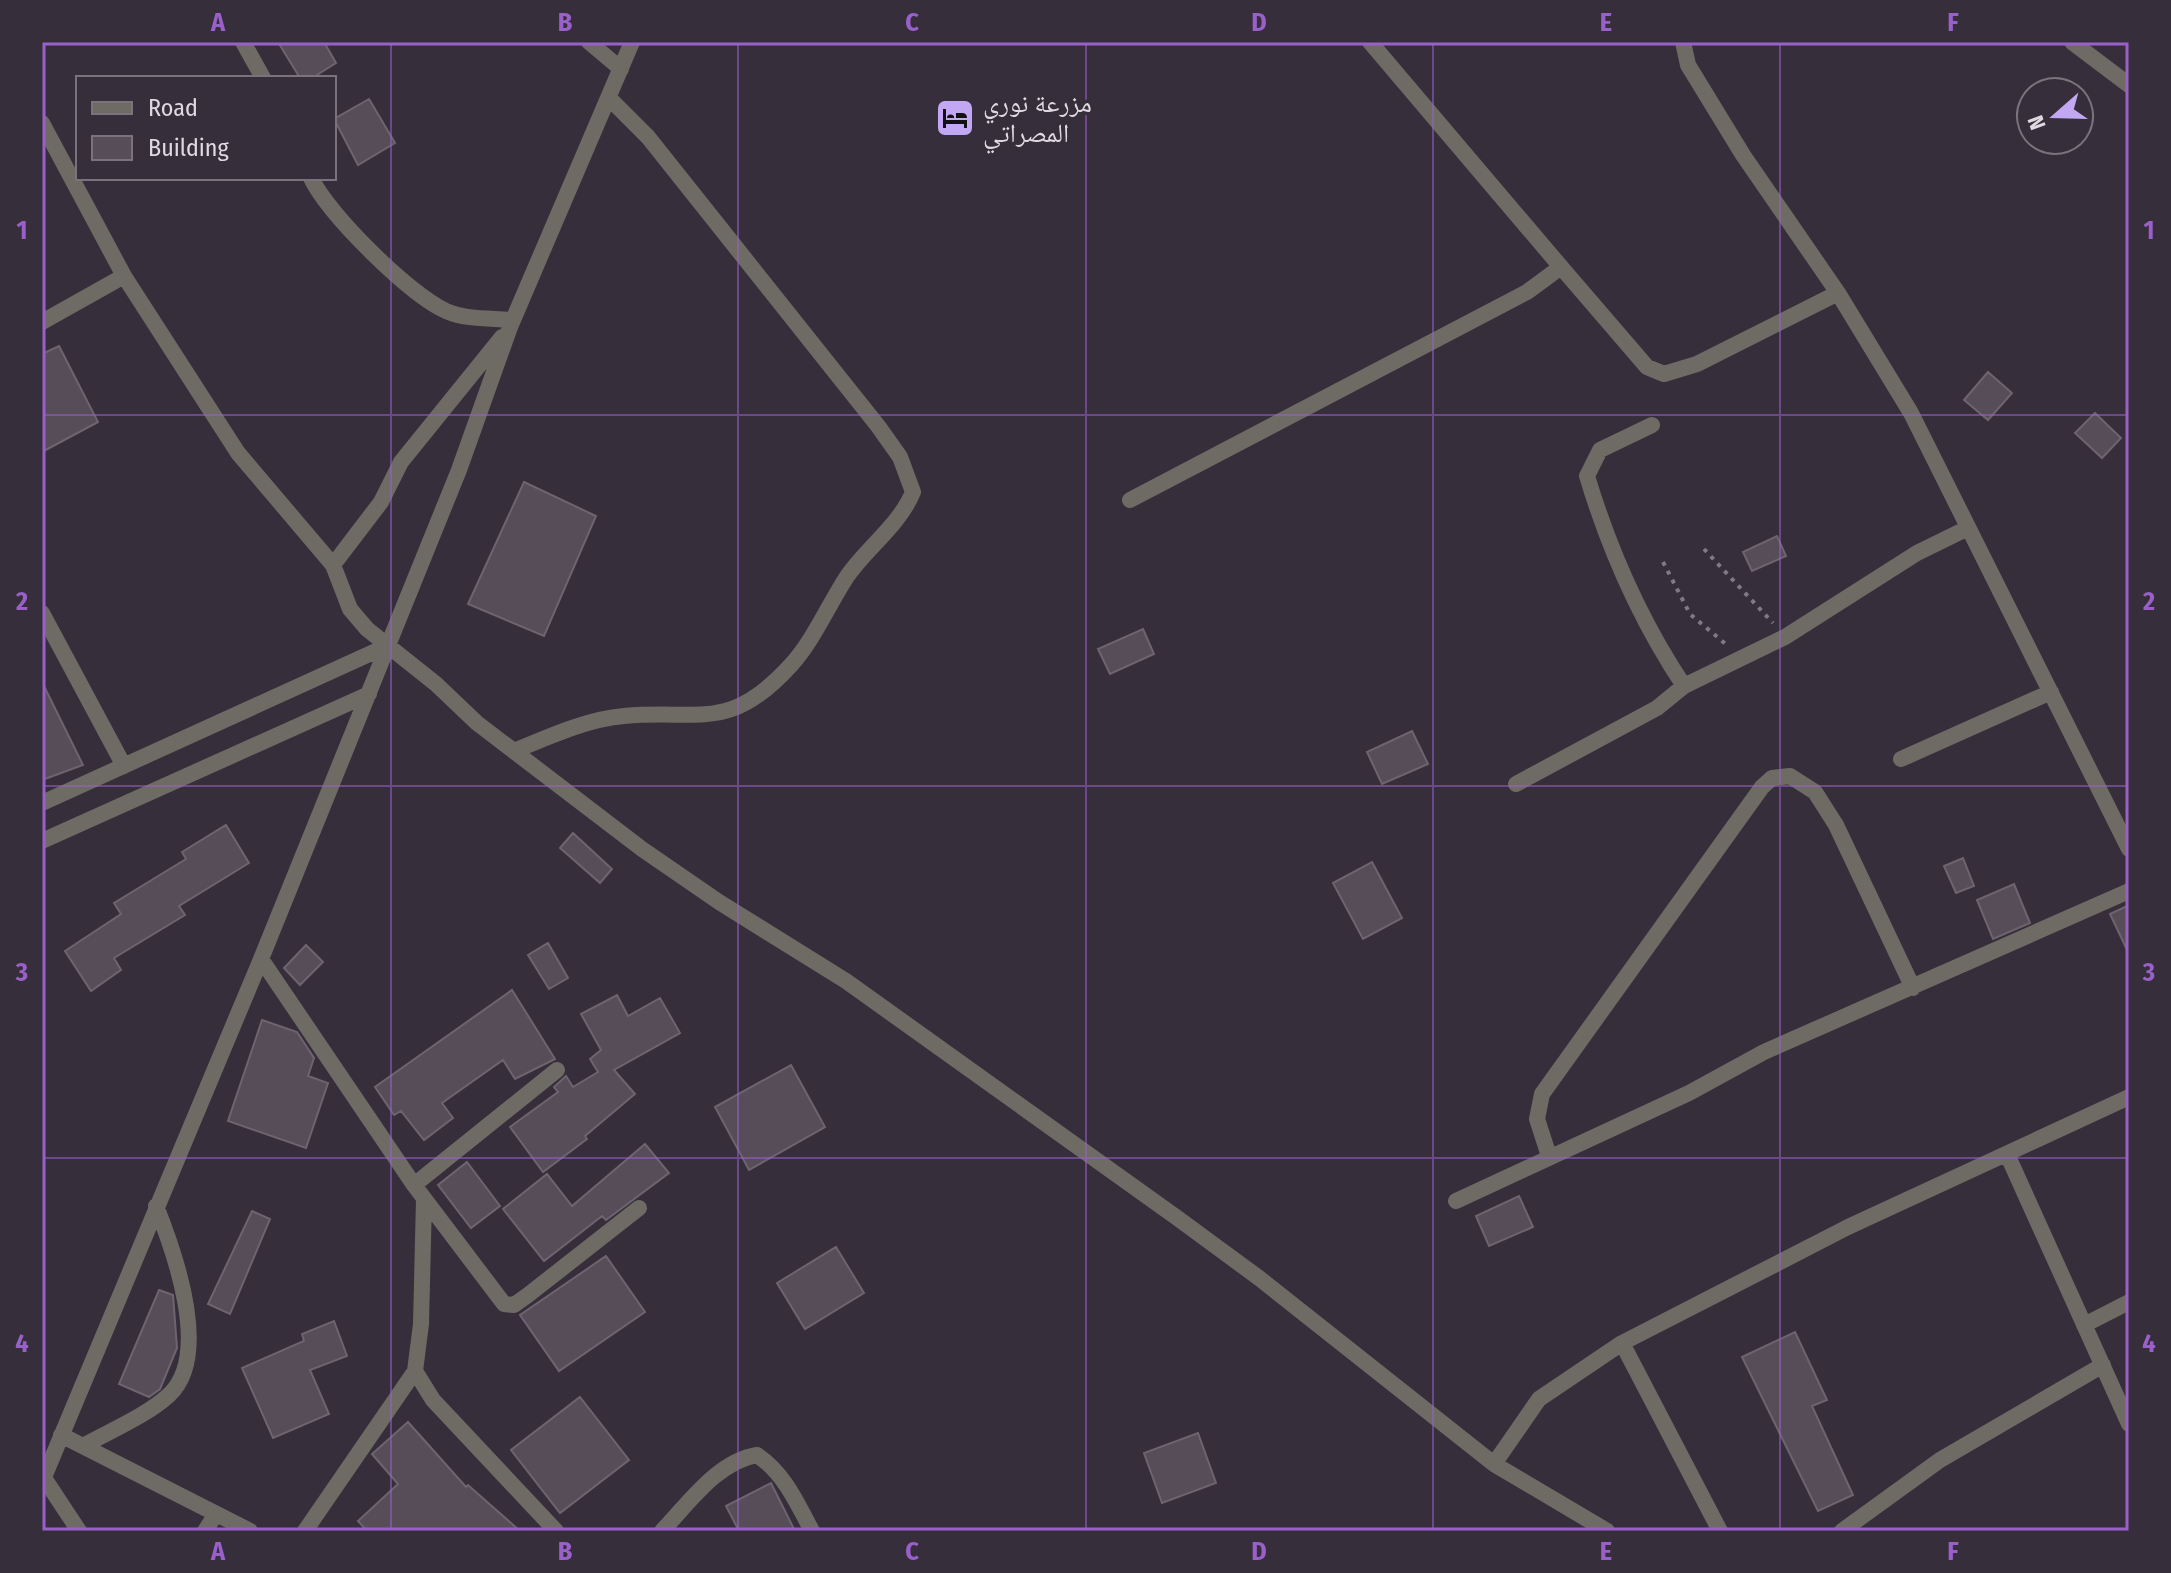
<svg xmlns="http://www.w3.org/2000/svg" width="2171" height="1573" font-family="'Fira Sans Condensed','Noto Naskh Arabic',sans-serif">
  <rect width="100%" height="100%" fill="#362e3a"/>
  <path fill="#564d59" stroke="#6e6470" stroke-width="2" d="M278,42h46l12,21 -24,15h-12z
    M369,99l26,44 -37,22 -24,-46z
    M59,346l39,76 -56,30v-98z
    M1988,372l24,21 -24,27 -24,-20z
    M2095,413l26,25 -19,20 -27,-25z
    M524,482l72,34 -52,120 -76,-32z
    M1777,536l9,20 -34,15 -9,-19z
    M1143,629l11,25 -44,20 -12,-25z
    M42,682l41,83 -41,15z
    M1412,731l16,33 -46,20 -15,-32z
    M226,825l23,38 -70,43 6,9 -71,43 7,12 -30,21 -26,-40 56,-37 -7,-11 72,-44 -4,-7z
    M573,833l39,36 -12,14 -40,-35z
    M1963,858l11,28 -18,7 -12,-27z
    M1372,862l30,56 -39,21 -30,-56z
    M2014,884l16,39 -37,16 -16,-39z
    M2129,905v49l-19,-40z
    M548,943l20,35 -19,11 -21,-34z
    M306,945l17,17 -23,23 -16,-17z
    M512,990l43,69 -40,20 -12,-19 -61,43 11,15 -29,22 -23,-29 -7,4 -19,-28z
    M617,995l11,21 32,-18 20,35 -66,37 21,24 -50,42 2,3 -44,33 -33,-45 48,-35 -4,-5 12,-11 7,11 25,-15 -8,-13 11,-9 -20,-36z
    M262,1020l35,12 17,26 -6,18 20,7 -22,65 -78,-27z
    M791,1065l34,62 -76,43 -34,-63z
    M645,1144l24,29 -63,47 -4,-4 -58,45 -41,-52 44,-35 25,32z
    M467,1162l33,44 -29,22 -33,-43z
    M1519,1196l14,31 -44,19 -13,-30z
    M252,1211l18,8 -40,95 -22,-10z
    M836,1247l28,46 -59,36 -28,-46z
    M606,1256l39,56 -86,59 -39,-56z
    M159,1290l14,5 4,53 -17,41 -11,8 -30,-13z
    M334,1321l13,35 -37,14 19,44 -56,24 -31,-70 62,-27 -2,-7z
    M1795,1332l32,68 -15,6 41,89 -35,16 -76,-154z
    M580,1397l49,63 -69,53 -49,-63z
    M408,1422l58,65 2,-2 52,46h-153l-9,-10 40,-37 -26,-30z
    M1198,1433l18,50 -54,20 -18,-50z
    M771,1483l24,48h-56l-13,-25z"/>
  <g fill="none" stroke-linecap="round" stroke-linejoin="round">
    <path stroke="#817a84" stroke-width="4" stroke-dasharray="4 6" stroke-linecap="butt" d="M1704,549l69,74
      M1663,562l27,52 38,32"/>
    <path stroke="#6e6b65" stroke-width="16" d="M243,42l20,36
      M589,42l32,27
      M632,42l-122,285 -51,143 -198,489 153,226 90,119 10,1 14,-10 111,-87
      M1683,42l5,23 55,90 95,138 73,120 218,436
      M2072,42l57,43
      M42,123l82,153
      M311,178c18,37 98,116 135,133 20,9 46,7 67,9
      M1561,267l86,100 17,7 33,-10 141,-71
      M42,322l82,-46 114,177 95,112 17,44 17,20 69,55 41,39 165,126 77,53 127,79 330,236 83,61 235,186 113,67
      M1652,425l-52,25 -13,26c22,73 55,147 97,210
      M1130,500l397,-208 34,-25 -191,-225
      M333,565l48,-63 20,-40 101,-125
      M42,613l82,153
      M514,751c34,-14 73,-32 110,-35 77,-7 105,17 167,-51 22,-24 37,-59 55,-87 20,-30 53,-52 67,-86l-13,-35 -22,-31 -230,-289 -39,-39
      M1901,759l150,-67
      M1516,784l141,-76 27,-22 101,-49 132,-84 51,-25
      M42,803l345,-157
      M42,841l327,-147
      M2007,1154l122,270
      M1549,1156l-12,-37 5,-25 220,-307 10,-9 18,-2 25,16 21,33 77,163
      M414,1185l143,-115
      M424,1199l-3,125 -6,47 18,29 123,131
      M1456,1201l233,-108 75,-41 365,-161
      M2084,1325l45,-23
      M1622,1343l98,188
      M61,1435l189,96
      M83,1446c27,-15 63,-30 86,-51 43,-40 5,-144 -13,-189
      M1494,1464l45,-65 83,-56 226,-116 281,-130
      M44,1478l35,53
      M42,1482l219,-523
      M205,1531l11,-17
      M305,1531l110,-160
      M662,1531c26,-27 56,-70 95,-76 27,18 40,48 55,76
      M1842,1531l98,-71 163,-95"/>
  </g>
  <path fill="none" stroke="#9960ca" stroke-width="2" stroke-opacity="0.55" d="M391,42v1489M738,42v1489M1086,42v1489M1433,42v1489M1780,42v1489M42,415h2087M42,786h2087M42,1158h2087"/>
  <defs>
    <symbol id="hotel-square" viewBox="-11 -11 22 22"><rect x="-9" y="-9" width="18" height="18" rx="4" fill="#c2a8f3" stroke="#362e3a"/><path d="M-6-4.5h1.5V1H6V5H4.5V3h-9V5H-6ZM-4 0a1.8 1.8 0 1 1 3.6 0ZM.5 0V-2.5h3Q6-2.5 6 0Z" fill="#111"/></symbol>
  </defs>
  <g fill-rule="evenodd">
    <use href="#hotel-square" x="933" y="96" width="44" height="44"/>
  </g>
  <g text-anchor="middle" stroke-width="7" stroke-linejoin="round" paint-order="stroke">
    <g font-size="26" fill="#dfdae2" stroke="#362e3a" text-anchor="start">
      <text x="983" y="112">مزرعة نوري<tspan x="983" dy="30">المصراتي</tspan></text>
    </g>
  </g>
  <rect width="2171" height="1573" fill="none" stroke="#362e3a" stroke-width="88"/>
  <rect x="76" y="76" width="260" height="104" fill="#362e3a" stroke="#7a737d" stroke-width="2"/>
  <rect x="92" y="102" width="40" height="12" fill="#6e6b65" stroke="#7a737d" stroke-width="2"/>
  <text x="148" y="116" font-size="24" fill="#dfdae2">Road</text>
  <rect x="92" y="136" width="40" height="24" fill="#564d59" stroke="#7a737d" stroke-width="2"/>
  <text x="148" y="156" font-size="24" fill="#dfdae2">Building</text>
  <g transform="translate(2055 116) rotate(250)"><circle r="38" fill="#362e3a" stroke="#7a737d" stroke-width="2"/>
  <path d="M0-6L14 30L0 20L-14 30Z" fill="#c2a8f3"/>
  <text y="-12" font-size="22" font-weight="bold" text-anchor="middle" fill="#dfdae2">N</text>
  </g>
  <rect x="44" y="44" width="2083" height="1485" fill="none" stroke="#9960ca" stroke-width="3"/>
  <g font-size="26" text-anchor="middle" font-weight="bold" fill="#9960ca">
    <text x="218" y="31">A</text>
    <text x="565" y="31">B</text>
    <text x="912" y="31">C</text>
    <text x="1259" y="31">D</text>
    <text x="1606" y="31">E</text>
    <text x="1953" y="31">F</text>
    <text x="22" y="239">1</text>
    <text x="2149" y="239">1</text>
    <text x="22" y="610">2</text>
    <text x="2149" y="610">2</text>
    <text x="22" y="981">3</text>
    <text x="2149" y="981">3</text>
    <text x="22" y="1352">4</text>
    <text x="2149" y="1352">4</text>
    <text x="218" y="1560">A</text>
    <text x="565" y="1560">B</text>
    <text x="912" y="1560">C</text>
    <text x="1259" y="1560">D</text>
    <text x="1606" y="1560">E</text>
    <text x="1953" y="1560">F</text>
  </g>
</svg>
